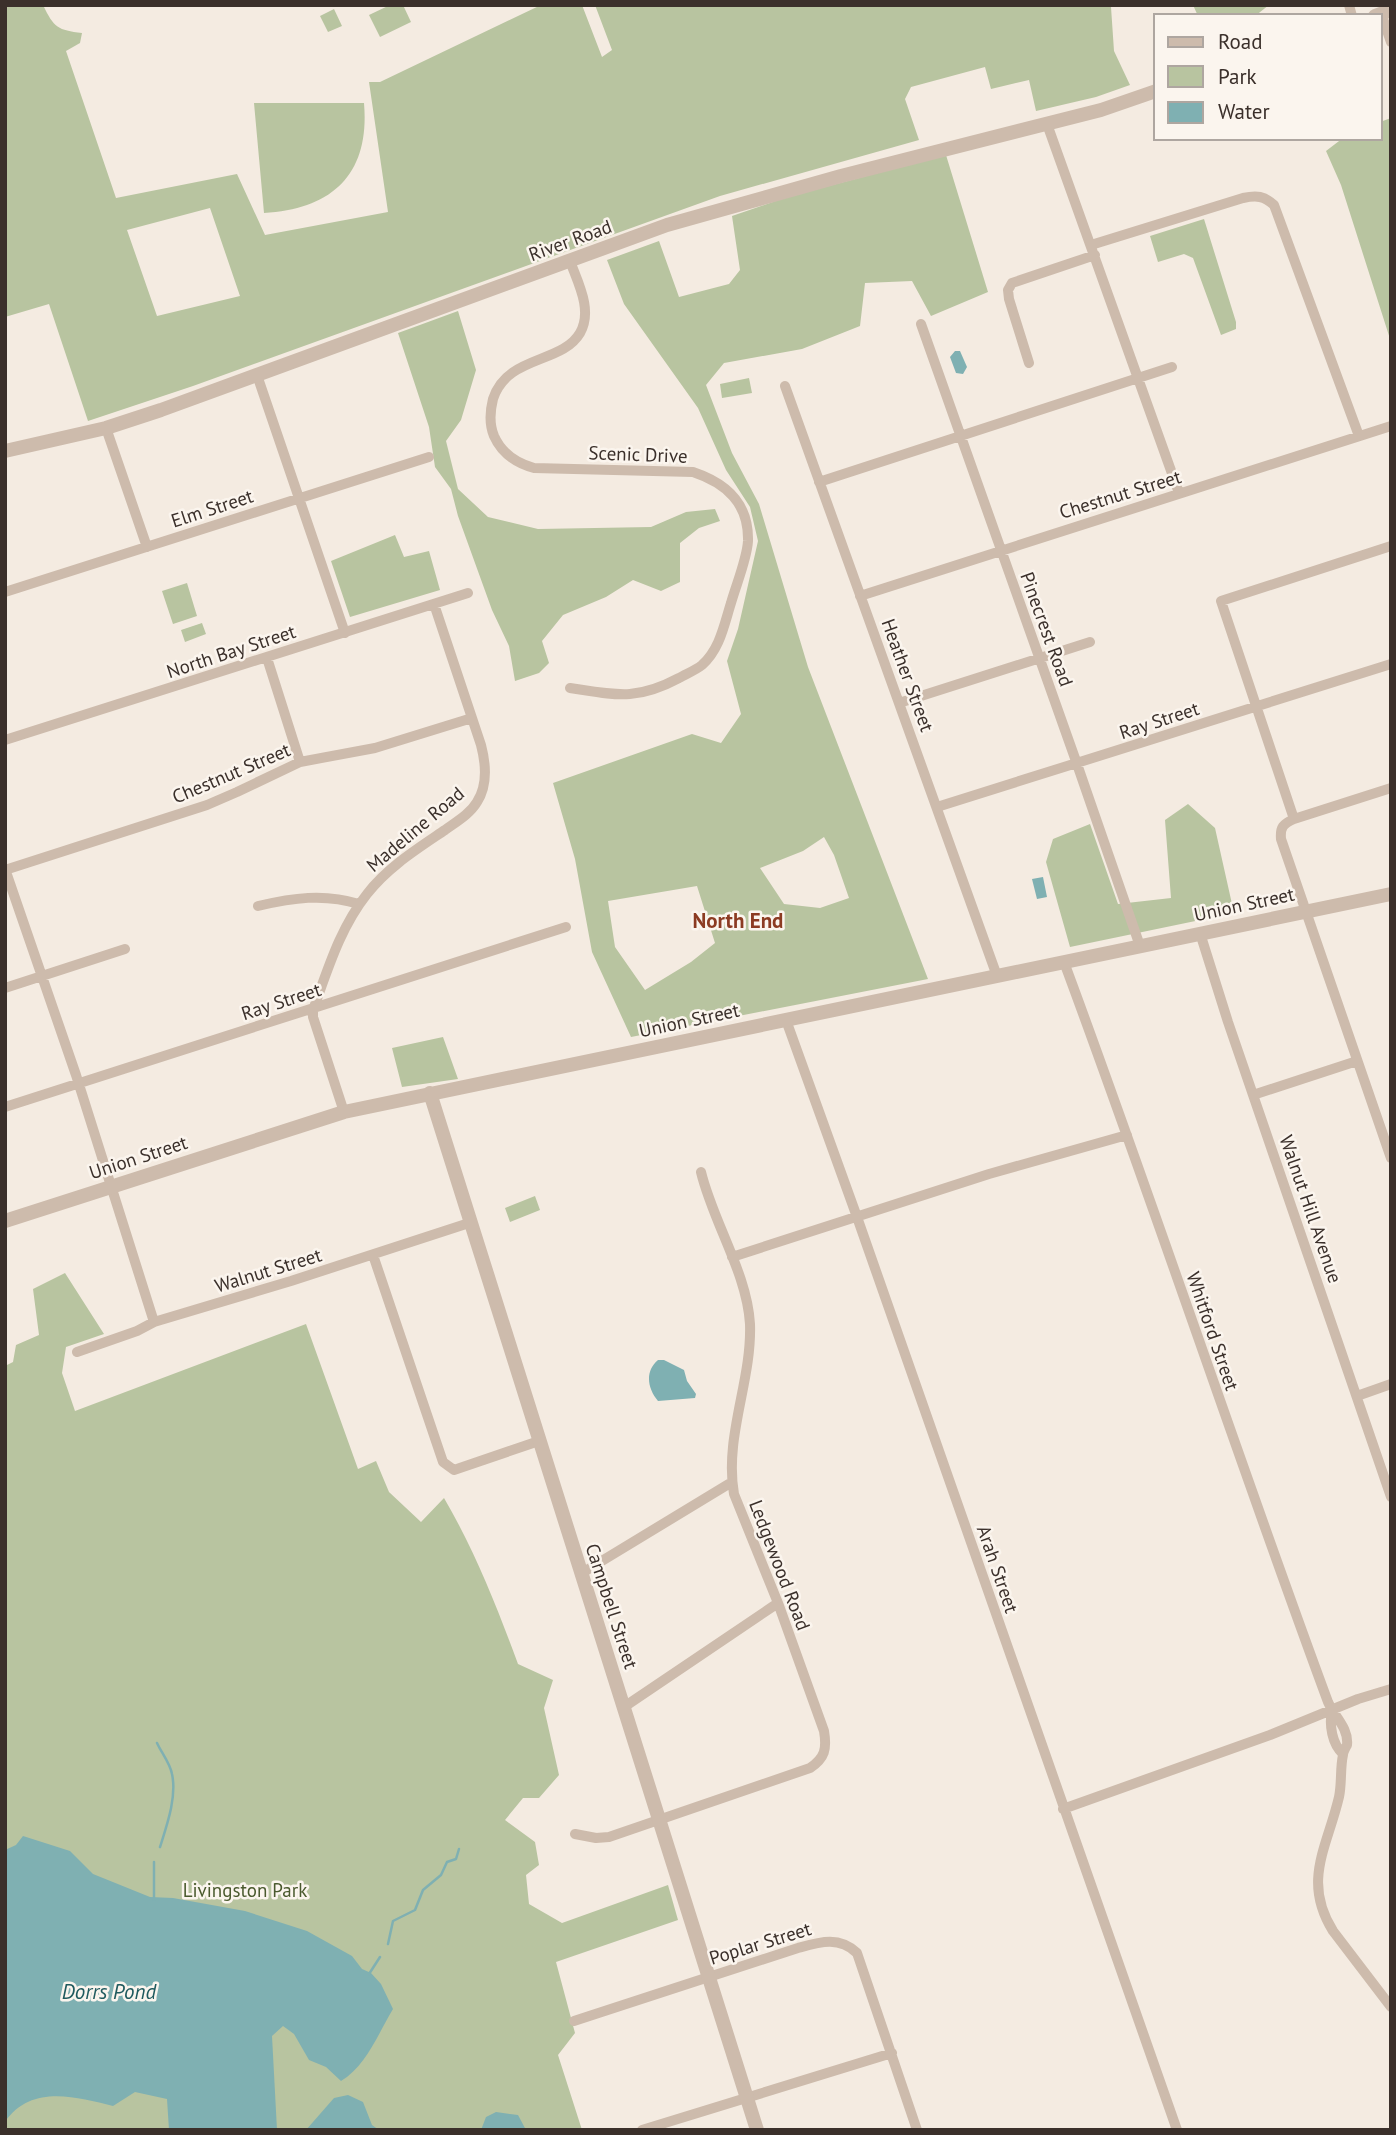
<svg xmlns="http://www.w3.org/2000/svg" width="1396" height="2135" font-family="'PT Sans',sans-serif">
  <rect width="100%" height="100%" fill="#f4ebe1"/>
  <path fill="#b8c4a0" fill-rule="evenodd" d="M5,5h38c11,23 15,25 39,28l-2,10 -14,8 50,147 121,-24 28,61 123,-23 -19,-130h11l161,-77h41l20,52 10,-7 -17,-45h520l-4,2 3,44 16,34 -34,12 -60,14 -7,-31 -38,9 -6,-22 -74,20 -6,12 14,41 -199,56 -527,190 -105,35 -39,-117 -44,13zM210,208l30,88 -83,20 -30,-86z
    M390,5h13l8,17 -31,15 -11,-22z
    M1193,5h76l-14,11h-57z
    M334,9l8,17 -14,6 -8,-16z
    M254,103h110c6,70 -30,106 -100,110z
    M1391,118v224l-50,-157 -15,-34 17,-13h37v-16z
    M946,155l42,137 -57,24 -19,-35 -47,2 -5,43 -58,23 -78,14 -18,22 26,68 27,51 49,163 120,312 -297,58 -39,-85 -17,-93 -22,-76 139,-49 29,9 20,-29 -14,-53 11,-32 20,-88 -8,-34 -24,-37 -28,-62 -74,-104 -17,-44 52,-19 20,56 50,-13 11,-14 -8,-54 55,-19zM824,837l10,18 15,43 -29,10 -36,-4 -24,-36 43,-17zM697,886l18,57 -24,19 -46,28 -30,-43 -7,-46z
    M1204,219l32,103v7l-15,6 -28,-77 -9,-4 -26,8 -8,-26z
    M458,311l18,59 -15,50 -15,21 12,48 30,28 50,12 113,-2 35,-15 29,-3 5,12 -21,7 -19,15v39l-19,9 -28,-11 -27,17 -43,18 -21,26 7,22 -10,10 -24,8 -6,-35 -17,-36 -34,-94 -7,-27 -16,-22 -6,-40 -31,-94z
    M749,378l3,15 -30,5 -2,-14z
    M395,535l9,22 25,-6 11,39 -90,27 -19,-56z
    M187,583l10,33 -24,8 -11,-33z
    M202,623l4,11 -21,8 -4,-12z
    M1188,804l27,24 19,85 -164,34 -24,-85 7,-23 37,-15 28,80 53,-6 -6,-78z
    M443,1037l15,42 -56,8 -10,-39z
    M535,1196l5,14 -30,12 -5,-14z
    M65,1273l39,61 -38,13 -4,26 13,38 231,-87 52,145 18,-8 13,31 32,30 23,-24c31,53 53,109 74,166l35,16 -9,28 15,67 -20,23h-16l-18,22 30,22 4,23 -13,10 3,29 33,19 106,-38 10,35 -122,42 19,71 -17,22 24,75h-577v-764l8,-4 3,-17 23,-10 -6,-46z"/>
  <path fill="#7fb0b2" d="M955,351h5l7,16 -4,7 -7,-1 -6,-16z
    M1043,877l4,20 -10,2 -5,-20z
    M658,1360h6l20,10 3,11 9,13 -1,4 -37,3c-11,-13 -13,-30 0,-41z
    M23,1836l47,15 23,23 57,23 23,1 72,13 62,20 45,25 10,13 9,4 10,11 12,25c-15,25 -27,57 -52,72l-15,-14 -17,-7 -15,-26 -11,-8 -11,10 5,94h-108l-2,-31 -32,-7 -22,14c-37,-9 -82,-22 -108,16v-272l11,-5z
    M348,2095l15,7 9,23 7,5h-73l28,-32z
    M496,2112l22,3 8,15h-45l5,-13z"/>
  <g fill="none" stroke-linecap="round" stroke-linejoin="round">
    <path stroke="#7fb0b2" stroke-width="2.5" d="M157,1743c4,9 13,20 15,31 5,23 -5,51 -12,73
      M154,1900v-38
      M388,1944l5,-23 22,-11 8,-20 18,-15 6,-13 9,-3 3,-10
      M369,1974l11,-17"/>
    <path stroke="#cdbbac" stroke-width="10" d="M1349,5l3,11
      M1381,13l10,29
      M1047,124l132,369
      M1091,245l152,-47c14,-3 21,-2 31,7l85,231
      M570,261c8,22 23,49 10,72 -18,31 -73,22 -87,66 -3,12 -4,25 1,37 8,18 22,27 40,32l159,4c33,11 56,31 55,69 -1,18 -12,44 -17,62 -7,22 -11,46 -29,62 -6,5 -16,9 -23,13 -43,23 -63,17 -109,10
      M921,324l156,440 63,182
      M1029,363l-20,-64 -1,-9 4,-7 83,-28
      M257,375l88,258
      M785,386l212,590
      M106,428l41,119
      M819,482l353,-115
      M1391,546l-170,55 73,218c-11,5 -14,8 -13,20l110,319
      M5,592l424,-135
      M860,596l531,-170
      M267,658l33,104
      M899,703l191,-61
      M5,740l463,-147
      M937,807l454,-143
      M1294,819l97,-31
      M5,869l71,206 78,247
      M5,870l202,-65 30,-13 63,-30 75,-14 97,-30
      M258,906c34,-8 66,-13 101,-2
      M1200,933l28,89 163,475
      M1064,962c91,245 173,494 264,740 6,14 21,26 19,43 -1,2 -4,7 -4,10 -3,13 -1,28 -4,42 -12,51 -37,84 -6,134l58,76
      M5,988l120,-39
      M786,1020l71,197 320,913
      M1253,1095l104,-34
      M5,1107l561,-180
      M344,1112l-31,-95v-7c15,-41 27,-82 54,-116 21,-27 50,-45 78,-64 11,-8 25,-16 32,-28 11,-17 9,-38 4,-57l-47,-141
      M373,1255l70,207 11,8 85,-29
      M732,1257l257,-83 138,-39
      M77,1352l60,-21 17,-9 137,-41 178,-58
      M1357,1396l34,-12
      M582,1573l150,-91
      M624,1707l154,-104
      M1332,1711c-3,14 0,33 11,43
      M1063,1809l207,-74 88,-36 33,-10
      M575,1834l21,4 13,-1 201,-69c15,-10 17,-19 14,-37l-46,-128 -44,-109c-10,-57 18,-113 16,-170 -3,-51 -37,-102 -49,-152
      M574,2021l224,-73c22,-6 41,-12 59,5l60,177
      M642,2130l250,-77"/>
    <path stroke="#cdbbac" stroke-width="14" d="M1375,16l16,-6
      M5,451l101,-23 55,-18 506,-185 174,-49 260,-66 55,-19
      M430,1093l327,1037
      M5,1221l339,-109 1047,-218"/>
  </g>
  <g text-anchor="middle" stroke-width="5" stroke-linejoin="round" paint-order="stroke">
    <g font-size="19" fill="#3b302b" stroke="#fbf5ee">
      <text transform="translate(570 240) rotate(-20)" y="7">River Road</text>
      <text transform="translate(638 454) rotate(2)" y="7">Scenic Drive</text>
      <text transform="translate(1120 494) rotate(-17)" y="7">Chestnut Street</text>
      <text transform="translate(212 508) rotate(-18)" y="7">Elm Street</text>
      <text transform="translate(1047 629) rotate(70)" y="7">Pinecrest Road</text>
      <text transform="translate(231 651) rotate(-18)" y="7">North Bay Street</text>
      <text transform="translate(908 675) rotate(70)" y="7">Heather Street</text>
      <text transform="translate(1159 720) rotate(-18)" y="7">Ray Street</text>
      <text transform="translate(231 773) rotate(-23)" y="7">Chestnut Street</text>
      <text transform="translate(415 829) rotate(-40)" y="7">Madeline Road</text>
      <text transform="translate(1244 904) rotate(-12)" y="7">Union Street</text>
      <text transform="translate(281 1001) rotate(-18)" y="7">Ray Street</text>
      <text transform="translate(689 1020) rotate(-12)" y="7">Union Street</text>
      <text transform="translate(138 1157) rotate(-18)" y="7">Union Street</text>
      <text transform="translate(1311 1209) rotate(71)" y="7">Walnut Hill Avenue</text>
      <text transform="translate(268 1270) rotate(-17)" y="7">Walnut Street</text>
      <text transform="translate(1213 1331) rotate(71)" y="7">Whitford Street</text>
      <text transform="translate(780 1565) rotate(69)" y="7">Ledgewood Road</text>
      <text transform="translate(998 1569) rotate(71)" y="7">Arah Street</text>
      <text transform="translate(612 1606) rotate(72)" y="7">Campbell Street</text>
      <text transform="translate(760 1943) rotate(-17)" y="7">Poplar Street</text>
    </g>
    <g font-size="19" fill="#4a5a2e" stroke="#fbf5ee">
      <text x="245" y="1897">Livingston Park</text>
    </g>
    <g font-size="21" font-weight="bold" fill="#8c3b22" stroke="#fbf5ee">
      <text x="738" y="928">North End</text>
    </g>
    <g font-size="21" font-style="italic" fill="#1f5a5e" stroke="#fbf5ee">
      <text x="109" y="1999">Dorrs Pond</text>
    </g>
  </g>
  <rect width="1396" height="2135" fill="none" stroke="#3b302b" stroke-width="14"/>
  <rect x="1154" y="14" width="228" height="126" fill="#fbf5ee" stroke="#aea6a0" stroke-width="2"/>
  <rect x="1168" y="37" width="35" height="10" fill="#cdbbac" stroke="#aea6a0" stroke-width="2"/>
  <text x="1218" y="49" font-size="21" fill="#3b302b">Road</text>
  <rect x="1168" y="66" width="35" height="21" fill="#b8c4a0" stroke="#aea6a0" stroke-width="2"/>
  <text x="1218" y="84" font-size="21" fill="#3b302b">Park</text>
  <rect x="1168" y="102" width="35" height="21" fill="#7fb0b2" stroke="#aea6a0" stroke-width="2"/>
  <text x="1218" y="119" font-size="21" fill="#3b302b">Water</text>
</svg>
